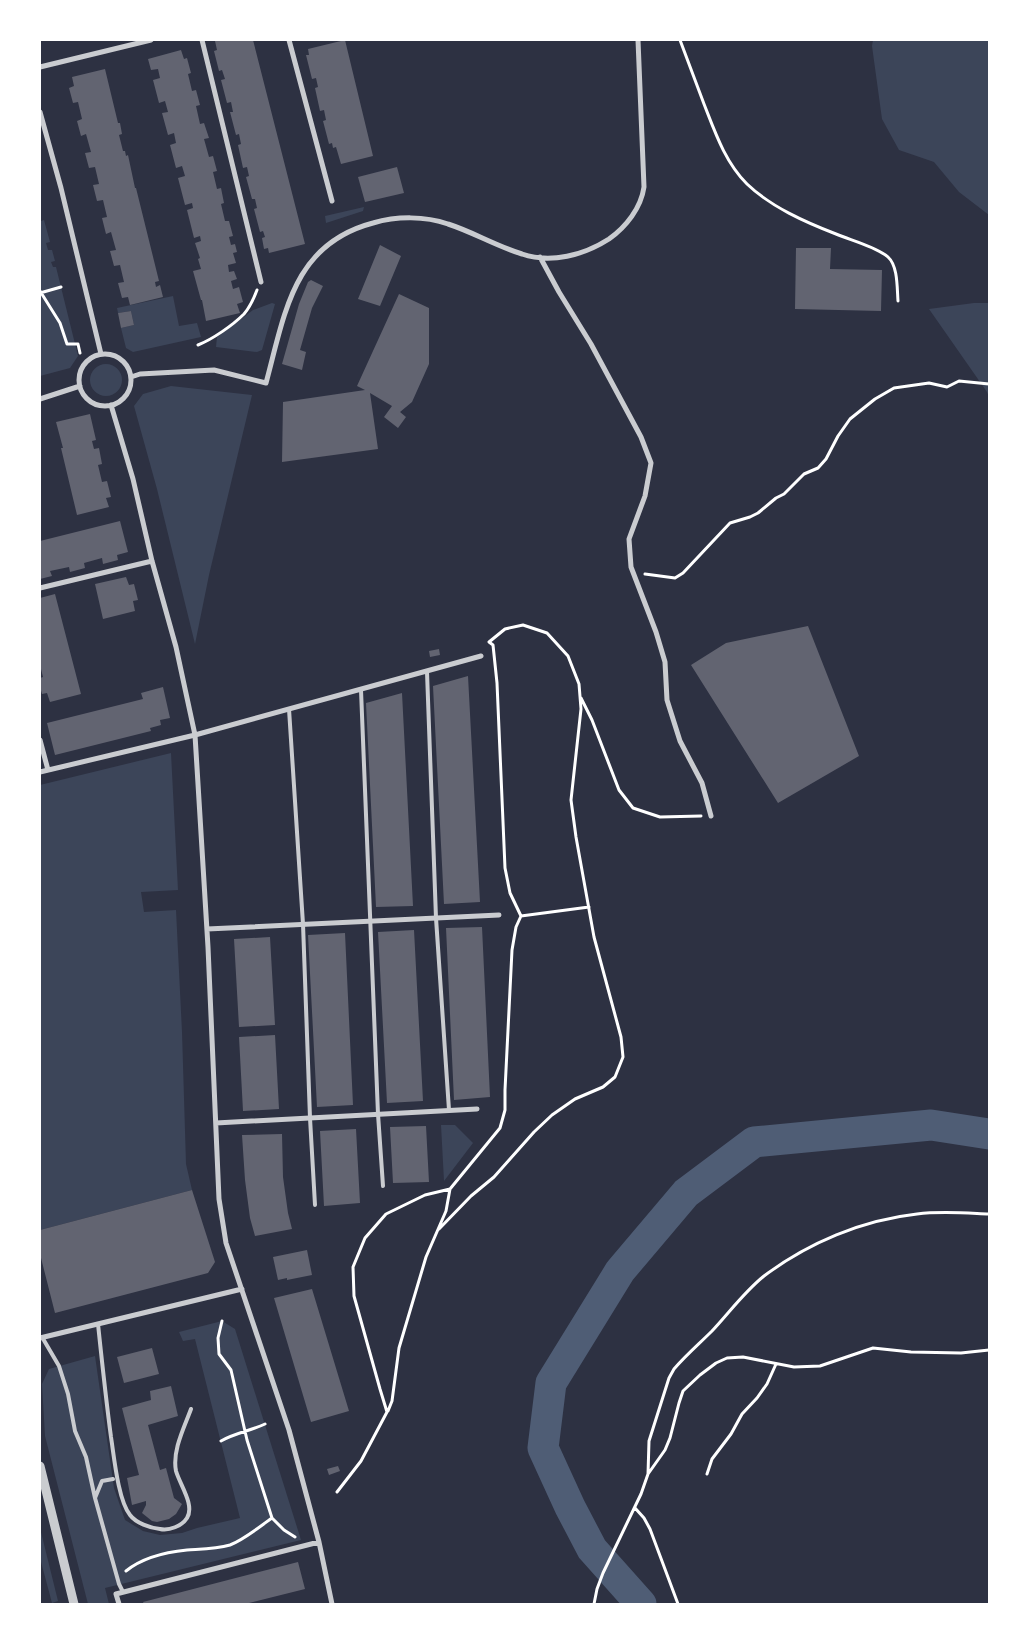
<svg xmlns="http://www.w3.org/2000/svg" width="1029" height="1644" font-family="'Exo 2',sans-serif">
  <rect width="100%" height="100%" fill="#2d3142"/>
  <path fill="#3c4559" d="M873,40h116v175l-30,-23 -25,-30 -35,-12 -17,-31 -10,-73z
    M364,207l-1,4 -37,12 -1,-7z
    M40,218l1,3 3,-1 6,22 -4,1 2,7h4l3,11 -4,1 2,5h3l22,89 -8,12 -30,8z
    M173,296l6,30 18,-3 4,14 -68,15 -7,-4 -5,-20 13,-3 -3,-14 -13,2 -1,-5z
    M272,303l3,1 -13,46 -5,2 -41,-5 1,-10 36,-27z
    M974,303h15v94l-2,-5 -58,-83z
    M90 380a16 16 0 1 1 32 0a16 16 0 1 1-32 0Z
    M171,386l81,9 -43,180 -14,69 -38,-155 -23,-83 9,-12z
    M171,753l7,137 -37,2 3,20 32,-2 6,122 4,132 6,26 -152,40v-445z
    M441,1125h14l18,18 -29,38z
    M222,1321l13,8 66,211 -196,48 4,16h-21l-43,-168 -3,-52 7,-15 46,-13 19,132 11,32 18,11 17,4 22,-2 15,-5 43,-10 -45,-179 -12,2 -4,-9z
    M40,1528l18,73 -6,2 -12,-45z"/>
  <g fill="none" stroke-linecap="round" stroke-linejoin="round">
    <path stroke="#4f5d75" stroke-width="31" d="M641,1604l-49,-55 -22,-42 -27,-59 8,-65 69,-112 66,-78 68,-51 177,-17 58,9"/>
  </g>
  <path fill="#626471" d="M218,40h35l52,204 -36,9 -1,-5 -4,1 -2,-11 3,-1 -2,-6 -3,1 -6,-23 3,-1 -2,-9h-3l-6,-22 3,-1 -2,-9 -4,1 -5,-23 3,-1 -2,-10 -3,1 -6,-23h3l-2,-10 -4,1 -6,-23 4,-1 -3,-9 -3,1 -5,-20 3,-1 -2,-9z
    M345,40l28,116 -32,8 -5,-17 -3,1 -1,-5 -3,1 -6,-23 3,-1 -2,-10 -4,1 -5,-23 3,-1 -2,-9 -4,1 -6,-24h3l-1,-6z
    M181,50l3,9 3,-1 4,15 -3,1 4,17 4,-1 4,15 -4,1 4,18 4,-1 5,15 -5,1 5,18 4,-1 4,15 -4,1 4,17 4,-1 3,15 -3,1 4,17h4l4,15 -4,1 2,8 4,-1 2,8 -4,1 3,10 -8,2 1,7 5,-1 3,8 -6,2 2,8 6,-2 4,15 -6,2 3,9 -34,8 -4,-21h-1l-8,-29 8,-2 -3,-10 2,-1 -5,-15 6,-2 -1,-5 -6,2 -7,-28 6,-2 -1,-5 -7,2 -7,-27 7,-2 -3,-10 -6,2 -6,-23 6,-2 -2,-10 -6,2 -6,-22 6,-1 -3,-11 -6,2 -6,-23 7,-2 -2,-9 -7,1 -3,-11z
    M105,69l13,54h2l2,11 -3,1 4,16h2l1,5 2,-1 7,33h1l23,93 -4,1 1,5 4,-2 3,12 -33,8 -2,-8 -6,1 -4,-15 6,-1 -4,-17 -6,1 -4,-15 6,-1 -5,-18 -5,2 -4,-16 5,-1 -4,-17 -6,1 -4,-16 6,-1 -4,-17 -6,1 -4,-15 6,-1 -5,-18 -5,2 -4,-15 5,-2 -4,-17 -5,1 -4,-15 5,-2 -2,-9z
    M397,167l7,26 -39,9 -7,-25z
    M380,245l21,11 -21,50 -22,-7z
    M796,248h35l-1,21 52,1 -1,41 -86,-2z
    M311,280l12,6 -11,22 -12,42 6,2 -4,18 -20,-6 17,-60 9,-22z
    M399,294l30,14v56l-17,38 -12,10 6,5 -8,11 -14,-11 8,-11 -22,-13 8,56 -96,13 1,-60 82,-12 -8,-4z
    M131,311l3,14 -13,3 -3,-15z
    M90,414l6,26 -4,1 2,8 5,-1 3,16 -4,1 4,17 5,-1 4,16 -5,1 3,9 -32,8 -16,-67h2l-7,-26z
    M120,521l8,31 -11,3 1,5 -15,4 -1,-6 -18,5 1,5 -15,4 -1,-5 -19,4 2,5 -12,3v-38z
    M126,577l3,8 5,-1 4,16 -5,1 2,10 -32,8 -8,-35z
    M55,594l26,100 -31,8 -3,-9 -5,1 -2,-7v-9l3,-1 -3,-12v-67z
    M808,626l51,130 -81,47 -87,-138 35,-22z
    M439,649l1,6 -10,2 -1,-6z
    M468,676l12,226 -36,2 -11,-218z
    M163,687l7,31 -10,2 1,5 -11,3 1,3 -96,24 -8,-32 96,-24 -2,-6z
    M402,693l11,213 -37,1 -10,-204z
    M482,927l8,170 -36,3 -8,-172z
    M414,930l9,171 -36,2 -9,-171z
    M345,933l8,172 -36,2 -9,-172z
    M270,937l5,88 -36,2 -5,-88z
    M275,1035l4,74 -36,2 -4,-74z
    M426,1126l3,56 -36,1 -3,-56z
    M356,1129l4,74 -36,3 -4,-75z
    M282,1134l1,43 5,36 4,16 -37,7 -5,-18 -5,-38 -3,-45z
    M192,1190l23,72 -7,11 -153,40 -15,-59v-24z
    M307,1250l5,25 -25,5v-2l-9,2 -5,-23z
    M312,1289l37,122 -38,11 -37,-124z
    M152,1348l7,26 -35,9 -7,-26z
    M171,1386l7,30 -30,9 12,45 6,-2 8,30 8,6 -6,10 -7,5 -12,3 -5,-1 -10,-8 4,-8v-4l-14,4 -5,-27 12,-3 -17,-67 29,-8 -1,-9z
    M338,1466l2,5 -11,4 -2,-6z
    M298,1562l7,27 -60,15h-101l-1,-2z"/>
  <g fill="none" stroke-linecap="round" stroke-linejoin="round">
    <path stroke="#fff" stroke-width="3" d="M680,40c8,21 16,43 24,64 11,28 21,58 43,80 24,23 58,38 89,50 14,6 41,13 52,23 10,9 9,31 10,44
      M40,291l20,32 7,21h11l2,9
      M40,293l21,-6
      M198,345c15,-6 35,-20 46,-31 6,-7 10,-16 13,-24
      M645,574l30,4 8,-5 47,-50 20,-6 8,-4 18,-15 8,-4 20,-20 14,-6 8,-9 12,-23 12,-17 25,-20 19,-11 35,-5 18,4 12,-6 30,3
      M581,698l11,22 27,70 14,18 27,9 41,-1
      M521,916l68,-9
      M222,1321l-4,17 1,16 12,16 16,70 25,78 12,12 11,7
      M388,1411l4,-10 7,-53 27,-91 20,-46 4,-22
      M221,1441c14,-8 29,-10 44,-17
      M648,1474l17,-24 5,-12 9,-35 4,-12 17,-16 16,-12 11,-5 16,-1 51,10 26,-1 53,-18 38,4 50,1 28,-3
      M707,1474l5,-15 19,-25 11,-20 15,-16 10,-14 9,-20
      M337,1492l24,-31 26,-49 -7,-23 -26,-93 -1,-29 12,-29 21,-24 39,-19 25,-6 50,-61 5,-18v-20l7,-140 4,-23 5,-11 -11,-23 -5,-25 -8,-185 -4,-38 -4,-3 16,-13 18,-4 24,8 21,23 11,28 2,25 -10,91 5,37 18,100 27,100 2,20 -8,20 -12,10 -28,12 -23,16 -18,17 -40,45 -23,19 -32,33
      M635,1508l9,10 6,11 28,75
      M126,1571c16,-13 41,-19 61,-21 15,-1 29,-1 43,-5 15,-6 29,-18 42,-27
      M594,1604l3,-15 6,-16 38,-79 7,-20 1,-33 20,-63 5,-9c12,-14 25,-25 38,-38 17,-18 32,-39 52,-55 44,-33 98,-56 153,-62 24,-3 48,-1 72,0"/>
    <path stroke="#caccd0" stroke-width="4" d="M427,672l9,246 13,192
      M361,690l17,424 5,72
      M289,709l14,215 7,194 5,87
      M98,1324c4,38 8,76 13,113 3,19 7,63 19,78 6,8 20,13 30,14 9,2 22,-3 27,-11 8,-13 -7,-33 -11,-47 -4,-20 8,-43 15,-62
      M42,1337l17,29 9,28 7,37 11,26 9,41 7,-17 11,-2
      M95,1498l24,86 4,8"/>
    <path stroke="#caccd0" stroke-width="5" d="M202,40l59,242
      M289,40l43,161
      M40,67l111,-27
      M40,112l21,76 40,166
      M540,257l19,35 32,52 50,93 10,26 -6,33 -16,43 2,28 25,65 9,30 2,38 13,41 22,42 9,33
      M79 380a26 26 0 1 1 52 0a26 26 0 1 1-52 0Z
      M131,377l9,-3 74,-4 52,13c19,-70 27,-139 107,-160 24,-7 52,-7 75,1 25,8 48,22 74,30 29,10 62,1 87,-15 17,-12 32,-31 35,-52l-6,-147
      M40,399l40,-13
      M111,405l22,74 19,82 24,86 19,88 13,212 11,252 7,44 63,187 30,112 13,62
      M40,588l112,-27
      M40,740l8,30
      M40,772l155,-37 286,-79
      M207,929l292,-14
      M216,1123l261,-14
      M40,1338l202,-49
      M119,1604l-3,-10 203,-52"/>
    <path stroke="#caccd0" stroke-width="9" d="M40,1466l34,138"/>
  </g>
  <rect width="1029" height="1644" fill="none" stroke="#ffffff" stroke-width="82"/>
</svg>
